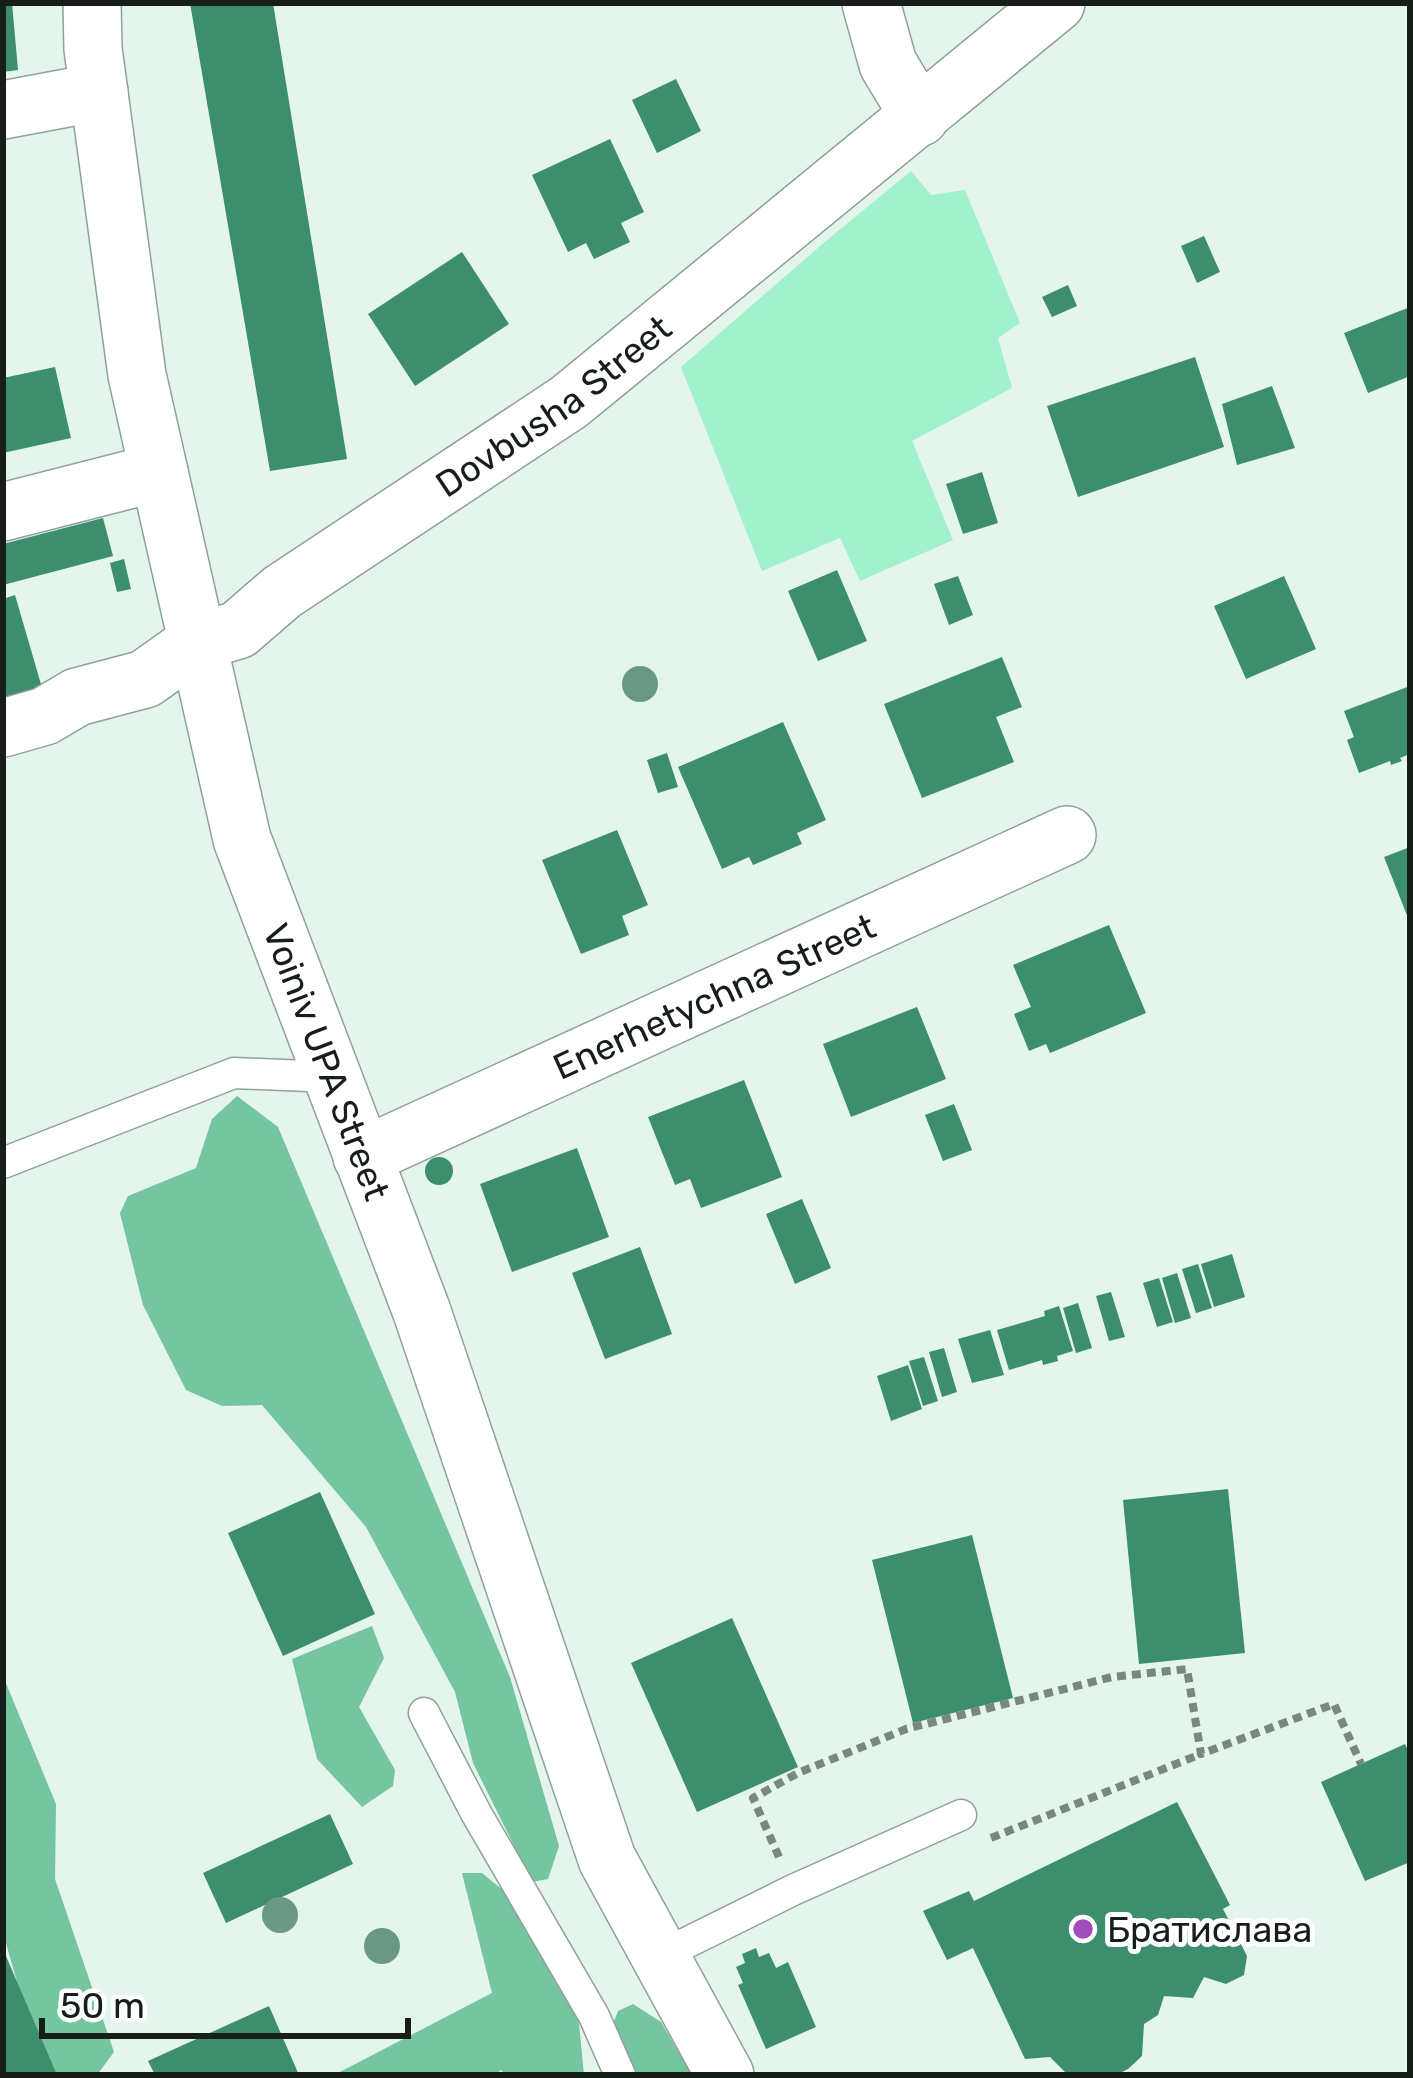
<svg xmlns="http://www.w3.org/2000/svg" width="1413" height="2078" font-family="Rubik,sans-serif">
  <rect width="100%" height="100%" fill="#e3f5ec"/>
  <path fill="#a1f2cc" d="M911,171l20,24 34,-5 55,133 -22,15 14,50 -100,53 41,99 -93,41 -20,-43 -78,33 -81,-204 146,-127z"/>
  <path fill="#75c5a0" d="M237,1096l41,31 232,550 49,169 -11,33 -16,3 -59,-119 -18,-71 -89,-165 -104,-122 -40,1 -36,-16 -43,-85 -23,-92 8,-17 68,-28 16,-49z
    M372,1626l12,32 -25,49 36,63 -2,16 -31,21 -45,-48 -25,-100z
    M3,1676l53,128 -1,75 59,173 -17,23h-43l-19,-31 -32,-111z
    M462,1873h20l51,42 45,98 6,62h-79l-4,-5 -6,5h-161l158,-82z
    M633,2004l28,18 31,53h-79l-7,-33 12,-31z"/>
  <path fill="#3d8e6c" d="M3,3h9l6,67 -15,2z
    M190,3h83l74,456 -77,12z
    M676,79l25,52 -44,22 -25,-53z
    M610,139l34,73 -23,11 9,19 -36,17 -8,-16 -18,9 -36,-77z
    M1204,236l16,36 -23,11 -16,-37z
    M462,252l47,72 -94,62 -47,-72z
    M1068,285l9,21 -25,11 -10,-20z
    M1410,307v69l-42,17 -24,-60z
    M1195,357l29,90 -146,50 -31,-91z
    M55,367l16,71 -68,15v-75z
    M1272,386l23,62 -58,17 -15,-61z
    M982,472l16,51 -35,11 -17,-50z
    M103,518l10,38 -110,29v-41z
    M124,559l7,30 -14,3 -7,-29z
    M837,570l30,71 -49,20 -30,-70z
    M958,576l15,39 -24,10 -15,-41z
    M1284,576l32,73 -70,30 -32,-73z
    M15,595l30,103 -42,13v-112z
    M1002,657l20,50 -26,10 18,45 -92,36 -38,-94z
    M1410,686v68l-10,4 2,3 -11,4 -1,-4 -31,12 -12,-33 7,-3 -10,-26z
    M783,722l43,98 -29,13 5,11 -49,21 -4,-8 -27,12 -44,-102z
    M667,753l11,34 -20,6 -11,-33z
    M617,830l31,75 -26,11 7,19 -48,19 -39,-94z
    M1410,847v76l-26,-66z
    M1109,925l37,88 -96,40 -4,-9 -17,7 -15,-37 17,-7 -18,-42z
    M917,1007l29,72 -95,38 -28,-73z
    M744,1080l38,97 -81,31 -11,-29 -15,6 -27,-68z
    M954,1104l18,46 -29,11 -18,-46z
    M577,1148l32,89 -97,35 -32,-88z
    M425 1171a14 14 0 1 1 28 0a14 14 0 1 1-28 0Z
    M802,1199l29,69 -36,16 -29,-70z
    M640,1247l32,87 -67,25 -33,-86z
    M1232,1254l13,43 -31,10 -13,-43z
    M1198,1264l14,44 -16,5 -14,-44z
    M1177,1273l14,45 -16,5 -13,-45z
    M1159,1278l14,44 -16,5 -14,-44z
    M1111,1292l14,45 -16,4 -13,-45z
    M1078,1303l14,45 -16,5 -13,-45z
    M1059,1306l14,45 -16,5 1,5 -15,4 -1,-5 -33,10 -12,-40 48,-14 -1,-5z
    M990,1330l14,45 -32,8 -14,-44z
    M944,1348l13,44 -15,5 -13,-45z
    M924,1357l14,44 -15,5 -14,-45z
    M908,1365l14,44 -31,12 -14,-45z
    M1228,1489l17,164 -106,11 -16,-164z
    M320,1492l55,122 -92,42 -55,-123z
    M972,1535l41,163 -100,25 -41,-163z
    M732,1618l66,149 -101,45 -66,-149z
    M1405,1744l5,11v107l-45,19 -44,-99z
    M1177,1802l53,103 -7,4 24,47 -3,19 -18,9 -22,-7 -11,21 -29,-2 -6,19 -14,9 -2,32 -14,13 -12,6h-48l-18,-18 -25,2 -52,-111 -26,12 -24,-49 46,-20 5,10z
    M330,1814l23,50 -127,59 -23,-50z
    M756,1948l3,9 10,-4 7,15 12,-6 28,65 -50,22 -28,-64 5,-2 -7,-16 9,-4 -3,-9z
    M3,1949l54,126h-54z
    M269,2006l30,69h-144l-7,-14z"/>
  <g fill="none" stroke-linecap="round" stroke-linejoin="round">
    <defs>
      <path id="service" d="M3,1163l231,-90 98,4
        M424,1713l52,100 118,203 26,59
        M660,1956l133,-66 168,-75"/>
      <g id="minor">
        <path id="s1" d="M92,3l1,46 44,326 105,464 180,473 185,547 118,216"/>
        <path d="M871,3l17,61 32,53"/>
        <path d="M3,110l96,-18"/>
        <path d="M3,512l156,-40"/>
        <path id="s2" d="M3,728l42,-12 32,-19 68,-18 52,-37 41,-12 44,-38 287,-190 487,-399"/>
        <path id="s3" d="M362,1157l705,-322"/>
      </g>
    </defs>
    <use href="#service" stroke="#90a198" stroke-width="33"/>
    <use href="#minor" stroke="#90a198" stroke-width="60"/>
    <path stroke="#7a8780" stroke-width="8" stroke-dasharray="9 6" stroke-linecap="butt" d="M991,1838l210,-84
      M779,1857l-26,-59 45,-25 108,-44 206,-52 75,-8 14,85 133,-50 27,60"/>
    <use href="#service" stroke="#fff" stroke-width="30"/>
    <use href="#minor" stroke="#fff" stroke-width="57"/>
  </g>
  <g fill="#6a9887">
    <circle cx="640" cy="684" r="18"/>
    <circle cx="280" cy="1915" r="18"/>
    <circle cx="382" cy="1946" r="18"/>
  </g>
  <circle fill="#a14cba" stroke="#fff" stroke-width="4.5" cx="1083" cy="1929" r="12"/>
  <g text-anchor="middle" stroke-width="10" stroke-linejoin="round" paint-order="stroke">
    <g font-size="36" fill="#171e1a" stroke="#fff">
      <text dy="13" stroke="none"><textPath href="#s2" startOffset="645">Dovbusha Street</textPath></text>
      <text dy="13" stroke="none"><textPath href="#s3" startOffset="387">Enerhetychna Street</textPath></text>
      <text dy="13" stroke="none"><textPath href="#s1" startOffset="1089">Voiniv UPA Street</textPath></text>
    </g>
    <g font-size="36" fill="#171e1a" stroke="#fff" text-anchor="start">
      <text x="1107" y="1942">Братислава</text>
    </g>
  </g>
  <rect width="1413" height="2078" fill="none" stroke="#171e1a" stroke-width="12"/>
  <path d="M42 2018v18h366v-18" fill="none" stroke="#171e1a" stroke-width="6"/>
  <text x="60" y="2018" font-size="36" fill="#171e1a" stroke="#ffffff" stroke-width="9" paint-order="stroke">50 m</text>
</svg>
